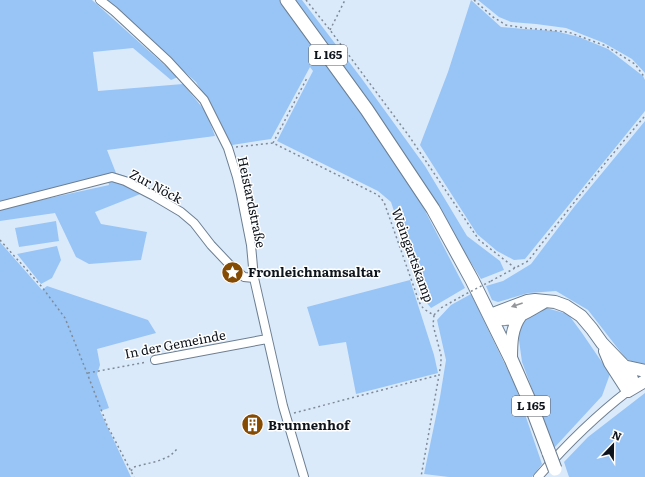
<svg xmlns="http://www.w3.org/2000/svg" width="645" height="477" font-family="Literata,serif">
  <rect width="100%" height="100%" fill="#daeafb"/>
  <path fill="#98c5f6" d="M0,0h92l86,77 -7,3 -38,-32 -40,4 5,39 85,-7 23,28 9,24 -108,14 9,23 22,7 5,13 -48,19 6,12 46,8 -6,28 -52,4 -13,-7 -21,-44 -55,8v-12l109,-24 -1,-4 -108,23z
    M104,0h176l56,74 70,100 59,114 -34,20 -9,-11 -31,-95 -13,-11 -101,-50 36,-70 -3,-4 -39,72 -39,6 -36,-63z
    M295,0h7l60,79 63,87 42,70 33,25 4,9 -23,9 -70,-114 -55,-80z
    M471,0l30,27 23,2 31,2 24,6 29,12 35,27 2,4v31l-120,148 -11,1 -17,-9 -20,-17 -57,-89 28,-73z
    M478,0h167v73l-13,-14 -28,-16 -38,-15 -30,-4 -25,-2 -12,-5z
    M645,121v243l-3,1 -16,-6 -38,-49 -32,-19 -28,2 -30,9 -6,-2 -6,-14 17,-5 28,-17 43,-57z
    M56,221l3,20 -40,6 -4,-19z
    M0,242l42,48 5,-4 101,34 8,13 -59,16 3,16 -3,9 12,34 -9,3 31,66h-131z
    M57,246l4,14 -9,18 -11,6 -24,-30z
    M410,280l24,75 4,18 -82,21 -10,-52 -27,4 -12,-39z
    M471,294l44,91 27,79 -10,13h-83l-25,-3 16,-77 6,-37 -9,-40 14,-15z
    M546,308l22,6 14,19 28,41 -8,22 -48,52 -32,-86 -4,-29 7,-17z
    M645,393v84h-76l-5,-15 24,-25z"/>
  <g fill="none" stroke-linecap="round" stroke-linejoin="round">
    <defs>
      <path id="street" d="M100,0l14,11 54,50 36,39 24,48 9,29 4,17 10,51 3,33 29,128 21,71
        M0,206l112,-29 13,4 29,15 27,16 13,11 17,22 18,19 15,13 10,1
        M155,360l112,-21
        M538,477c28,-32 56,-60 90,-86"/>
      <path id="secondary" d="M490,315l37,-14 8,-1 20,2 11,4 15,10 11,13 10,14 25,26 5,10 -2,7 -2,5
        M490,315c5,2 10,5 15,4 13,0 28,-11 39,-17
        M605,351l5,12 18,28
        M511,359c0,-15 0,-31 10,-44
        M623,366l22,5
        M628,391l17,-10"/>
      <path id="primary" d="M287,0l80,110 66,99 39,71 39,79 18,41 20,53"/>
    </defs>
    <use href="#street" stroke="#6c7e91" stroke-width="10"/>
    <use href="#secondary" stroke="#6c7e91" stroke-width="14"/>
    <use href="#primary" stroke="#6c7e91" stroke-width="15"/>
    <path stroke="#7f8a97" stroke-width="1.5" stroke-dasharray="2 3" stroke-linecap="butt" d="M306,0l24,30 79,106 70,104 36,28
      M474,0l19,17 13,8 19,3 43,4 38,14 29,18 10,14
      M330,30l15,-30
      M273,143l34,-65
      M236,147l37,-4 105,52 6,7 32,91c4,13 6,16 18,22l-1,10 8,30v8l-2,12 -18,102
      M0,240l42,47 23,31 22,55 20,52 27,52
      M491,281l37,-20 78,-99 32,-38 7,-8
      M434,315l7,-7 21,-12
      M88,373l59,-11
      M294,413l145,-38
      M131,471l3,-4 24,-6 12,-5 8,-8"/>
    <use href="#street" stroke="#fff" stroke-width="8"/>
    <use href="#secondary" stroke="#fff" stroke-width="12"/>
    <use href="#primary" stroke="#fff" stroke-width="13"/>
    <defs>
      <path id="primary-bridge" d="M549,453l6,16"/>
    </defs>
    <use href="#primary-bridge" stroke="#6c7e91" stroke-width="15" stroke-linecap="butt"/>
    <path stroke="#7f8a97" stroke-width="1.5" stroke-dasharray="2 3" stroke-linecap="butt" d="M462,296l29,-15"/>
    <use href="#primary-bridge" stroke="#fff" stroke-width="13"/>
  </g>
  <defs><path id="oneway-solid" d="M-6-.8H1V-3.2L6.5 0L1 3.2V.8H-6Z"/></defs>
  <use fill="#939599" href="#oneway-solid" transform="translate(517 305) rotate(161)"/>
  <defs>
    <symbol id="sight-disc" viewBox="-11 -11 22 22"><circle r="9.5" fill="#864b03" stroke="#fff"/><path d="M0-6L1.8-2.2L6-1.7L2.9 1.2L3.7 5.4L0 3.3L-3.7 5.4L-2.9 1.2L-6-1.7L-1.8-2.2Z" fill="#fff"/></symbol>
    <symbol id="building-disc" viewBox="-11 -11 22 22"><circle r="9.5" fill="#864b03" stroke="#fff"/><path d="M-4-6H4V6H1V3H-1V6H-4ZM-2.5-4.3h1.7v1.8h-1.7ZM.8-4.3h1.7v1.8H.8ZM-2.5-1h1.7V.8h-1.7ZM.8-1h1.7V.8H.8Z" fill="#fff"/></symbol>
  </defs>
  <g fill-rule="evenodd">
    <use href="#sight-disc" x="220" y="260" width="25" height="25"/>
    <use href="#building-disc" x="240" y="412" width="25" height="25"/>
  </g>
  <g text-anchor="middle" stroke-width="3" stroke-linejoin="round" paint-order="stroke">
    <g fill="#fff" stroke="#565a60" stroke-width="1">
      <rect x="309" y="45" width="38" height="20" rx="3"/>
      <rect x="512" y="396" width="38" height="20" rx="3"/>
    </g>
    <g font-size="12" font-weight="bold" fill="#0e141c">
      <text x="328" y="59">L 165</text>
      <text x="531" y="410">L 165</text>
    </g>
    <g font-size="13" fill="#0e141c" stroke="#fff">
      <text transform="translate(156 186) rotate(28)" y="5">Zur Nöck</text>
      <text transform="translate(252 202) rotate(78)" y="5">Heistardstraße</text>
      <text transform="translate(413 255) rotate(70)" y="5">Weingartskamp</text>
      <text transform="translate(175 344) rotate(-11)" y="5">In der Gemeinde</text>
    </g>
    <g font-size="13" font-weight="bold" fill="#0e141c" stroke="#fff" text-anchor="start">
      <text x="248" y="277">Fronleichnamsaltar</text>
      <text x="268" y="430">Brunnenhof</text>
    </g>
  </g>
  <g transform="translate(613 445) rotate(22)" stroke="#ffffff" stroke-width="3" paint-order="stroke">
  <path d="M0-3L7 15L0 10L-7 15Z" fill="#0e141c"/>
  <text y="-6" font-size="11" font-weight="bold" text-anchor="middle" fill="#0e141c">N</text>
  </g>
</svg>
